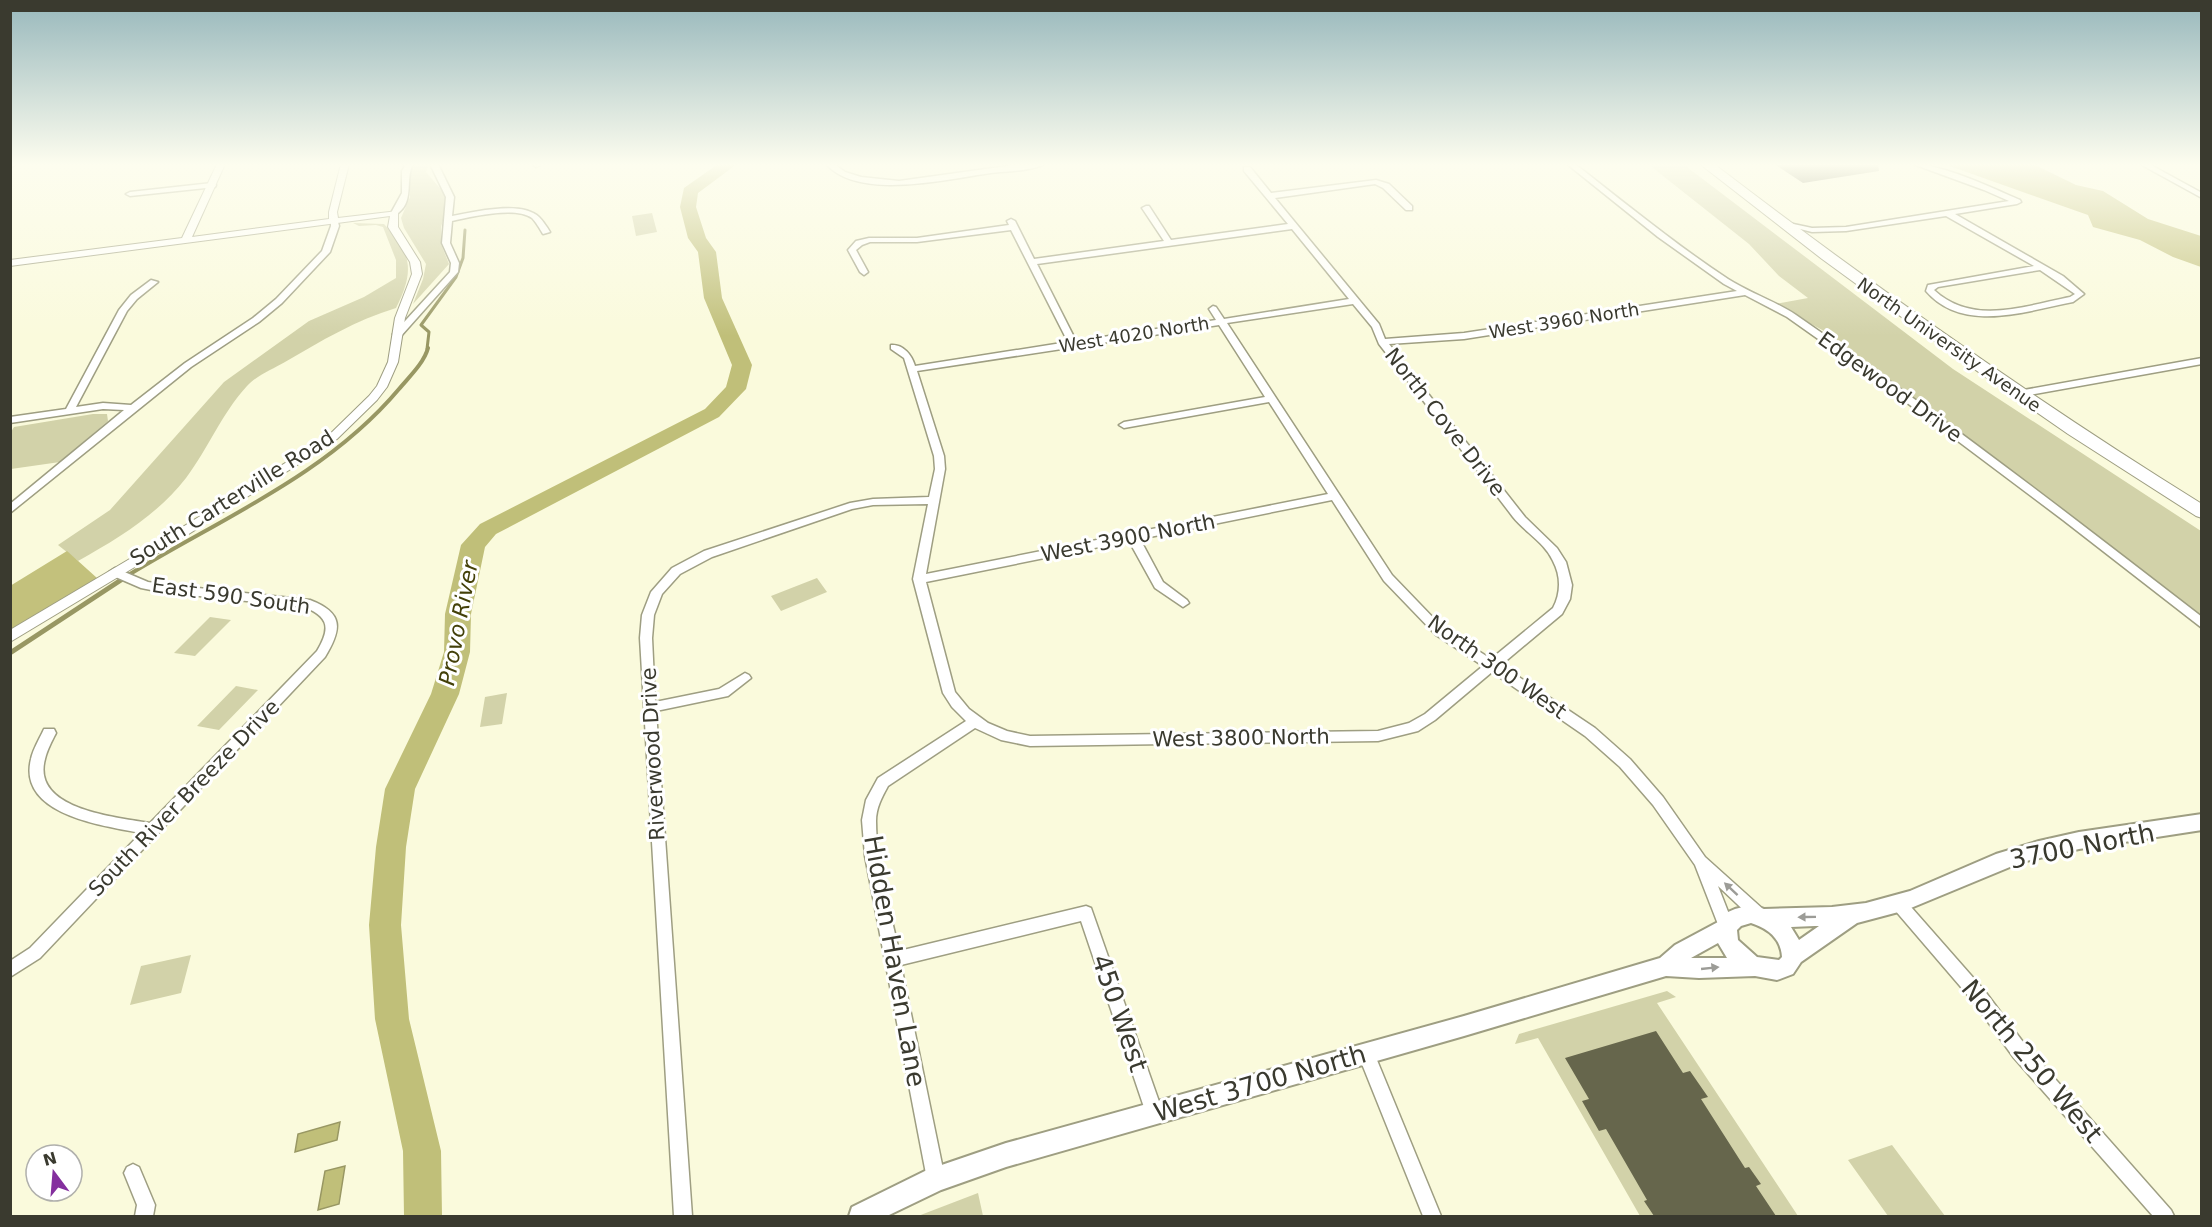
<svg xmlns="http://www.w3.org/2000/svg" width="2212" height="1227" font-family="'DejaVu Sans',sans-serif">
  <rect width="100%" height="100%" fill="#fafadc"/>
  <path fill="#d2d2a9" d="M429,164l-3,8 19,22 2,14 -6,19v17l8,20 -36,40 10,-25 3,-15 -22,-36 -3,-10 9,-21v-24l3,-8z
    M1648,164h35l270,205 248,162v86l-332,-253 -45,-33 -49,-27 33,-6 -29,-22 -30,-32z
    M652,213l5,19 -21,4 -4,-20z
    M353,223l31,1c29,30 30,48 12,84 -40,12 -75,33 -111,54 -12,7 -29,14 -38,24 -25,27 -39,63 -61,92 -29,37 -67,60 -108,83l-20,-16 52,-35 114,-128 85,-61 55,-24 32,-19v-18l-13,-33 -7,-2 -17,1z
    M93,414h14l1,7 -48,41 -49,7v-37l3,-5z
    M817,578l10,14 -46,19 -10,-15z
    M210,617l21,3 -36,36 -21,-3z
    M236,686l22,4 -39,40 -22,-4z
    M507,693l-5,31 -22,3 5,-30z
    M191,955l-10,38 -51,12 11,-39z
    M1667,991l9,6 -19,6 141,213h-158l-102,-178 -23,6 4,-10z
    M1892,1145l53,71h-57l-40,-56z
    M978,1193l5,23h-65z"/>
  <path fill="#c3c17c" d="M1944,164h89l43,21 27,6 45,28 53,17v31l-28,-10 -33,-17 -47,-13 -5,-12z
    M67,551l30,27 -86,53 -1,-45z"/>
  <path fill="#c0bf79" stroke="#989763" stroke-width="1.5" d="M340,1122l-3,18 -42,12 3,-18z
    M345,1166l-6,38 -21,6 7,-39z"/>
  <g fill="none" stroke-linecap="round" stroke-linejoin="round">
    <path stroke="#989763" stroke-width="3" d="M427,349l2,-17 -8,-7 35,-48 7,-19 2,-28"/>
    <path stroke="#989763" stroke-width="4" d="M122,579c95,-59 203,-102 277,-190 10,-12 25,-26 29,-41"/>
    <path stroke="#989763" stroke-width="5" d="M10,653l114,-75"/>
    <path fill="#c0bf79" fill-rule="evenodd" d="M718,164h19l-39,29 -2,14 10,31 10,14 6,46 30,67 -6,24 -27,28 -223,117 -11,13 -14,67 -1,38 -11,42 -44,95 -9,58 -5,78 8,94 32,132 1,65h-38l-1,-65 -28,-132 -6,-94 7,-78 9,-58 46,-95 13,-42 1,-38 16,-69 19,-21 225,-115 21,-22 6,-22 -28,-67 -6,-46 -10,-14 -8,-31 4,-19z"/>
  </g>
  <path fill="#66664c" d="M1774,164h104l1,7 -76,12z
    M1656,1031l27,42 7,-2 18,26 -7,2 44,69 4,-1 12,17 -5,2 20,30h-122l-10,-15 3,-1 -41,-71 -7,2 -17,-30 7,-2 -24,-41z"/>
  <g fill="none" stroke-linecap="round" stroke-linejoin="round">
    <defs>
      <path id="minor" d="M10,164h7l-7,4z
        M406,164h7c-9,16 3,39 -18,51l-4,-2 11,-20v-22z
        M430,164h8l16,33 -2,19c22,-4 70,-16 87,1 4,4 8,10 11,15l-7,2c-3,-5 -7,-12 -11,-16 -17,-12 -61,-1 -80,3l-2,22 9,20 -1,9 -57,64 -3,1 -5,-3 2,-2 55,-60 1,-9 -9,-20 4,-46z
        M532,164h8v1l-4,2z
        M826,164h8l11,8 16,5 38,4 123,-17h23c-14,7 -37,7 -54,9 -44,6 -132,28 -165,-9z
        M1567,164h8c50,39 100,80 153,115 22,14 47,22 68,36 139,96 273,199 406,302v11l-139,-108 -177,-133 -99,-70 -42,-22 -281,44 -75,5 136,173 32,31 9,14 6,23 -2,14 -8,15 -61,51 94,63 35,31 33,38 42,60 59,53 3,5 -3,5 -5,2 -5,-2 -36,-34 16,41 -3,5 -5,2 -5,-2 -26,-67 -42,-60 -33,-38 -35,-31 -93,-64 -57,48 -17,11 -40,10 -348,5 -29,-6 -26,-12 -87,58c-6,11 -12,22 -12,35 0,42 14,89 23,130l187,-45 5,2 72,205 -3,6 -6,2 -6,-2 -67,-198 -180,44 44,214 -3,6 -6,3 -6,-3 -3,-6 -62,-323 -3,-36 4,-20 12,-22 88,-57 -14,-14 -9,-14 -30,-114 15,-75 -55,1 -21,4 -140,48 -32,17 -18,20 -8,21 -2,23 3,64 64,-13 26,-16 4,2 2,3 -23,18 -72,15 36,505h-18l-34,-578 2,-23 9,-23 21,-24 32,-17 146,-48 23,-4 56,-2 6,-28 -1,-13 -30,-98 -13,-9v-4c12,-1 21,10 24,21l153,-24 -57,-112 -94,12h-47l-8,3 -6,5 12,22 -4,3 -4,-3 -12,-22 8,-9 13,-3h48l92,-13 -2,-4 4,-2 4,2 19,38 130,-18 -22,-33 4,-2h3l22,34 117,-16 -44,-53v-4h6l21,26 105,-13 13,4 23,22v4h-6l-23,-22 -8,-4 -100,14 104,126 6,15 79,-6 273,-42 -13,-7 -66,-47zM1292,229l57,70 -125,20 -8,-12 -3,-1 -4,3 7,11 -140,21 -39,-77zM1353,304l19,23 7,17c45,58 90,115 134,173 12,15 32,26 40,44 8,15 8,32 0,47l-62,51 -47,-30 -52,-54 -165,-252zM1219,325l46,72 -141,25 -5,3 5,3 145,-26 59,92 -402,80 19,-105 -1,-13 -27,-85zM1332,500l52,81 52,54 47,31 -58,48 -16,9 -31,8 -348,5 -23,-5 -19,-8 -19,-14 -14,-17 -29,-110 203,-41 26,47 28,19 6,-4 -2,-3 -24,-18 -23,-43z
        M1913,164c29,0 79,24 107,36l1,2 -4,2 -62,10 108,62 21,18 -11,8c-47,9 -110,32 -147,-11l2,-6 106,-19 -88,-50 -100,15 -34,1 -32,-8 4,-2 28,6 34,-1 163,-26 -25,-11zM2040,270l35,24 -5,3c-46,9 -97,29 -136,-7l4,-3z
        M2140,164h9l53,29v5z
        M212,183l4,2 -1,2 -85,9 -4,-2 4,-2z
        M331,218h6l2,8 -9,26 -48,51 -23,19 -68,45 -181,146v-9l114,-94 -21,-1 -93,14v-6l56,-8 53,-99 12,-15 20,-15 7,2 -21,17 -10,12 -51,96 27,-4 28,2 54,-42 68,-45 23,-19 46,-48 9,-25z
        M2202,358v6l-184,33 -5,-3 5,-3z
        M115,568l33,14 13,2 149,16c34,13 32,29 15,57l-285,301 -30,19v-16l20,-13 111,-115c-37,-7 -124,-18 -110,-74 2,-10 9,-21 13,-30h10l2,4c-4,8 -9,17 -11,26 -14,51 72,58 105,64l167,-172c13,-22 13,-34 -13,-44l-143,-15 -20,-4 -30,-13 -2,-3z
        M1899,898l5,1 80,91 42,56 145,164 3,6h-21l-139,-158 -42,-58 -78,-91 -2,-5 2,-5z
        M1366,1046l6,2 69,168h-18l-65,-162 2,-6z
        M133,1164l6,3 16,38 -2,11h-18l2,-11 -13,-32 3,-6z"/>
      <path id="tertiary" d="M217,164h8l-33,73 137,-18v-7l12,-48h8l-12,48 1,6 60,-7v16l22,35 2,12 -17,44 -7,44 -11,25 -10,13 -40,39 -18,12 -146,93 -163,98v-12l155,-92 146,-91 18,-12 40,-39 8,-10 11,-24 7,-44 17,-44 -2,-12 -22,-35 2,-11 -380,50v-6l172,-22z"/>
      <path id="secondary" d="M2202,814v16l-123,19 -57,13 -116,48 -49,13 -56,39 -8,12 -16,6 -22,-4 -56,2 -33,-2 -202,60 -458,131 -65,23 -54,26h-38l3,-9 75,-37 79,-27 458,-127 196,-58 15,-13 43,-23 10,-10 7,-3 16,-4 13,4 68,-2 34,-4 44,-12 86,-37 43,-13 40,-9zM1751,923c16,5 30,15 31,34l-3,3 -22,-3 -19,-17 -1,-10 4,-4zM1815,926h4l-20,14 -8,-13zM1718,943l9,15h-36z"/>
      <path id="trunk" d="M1700,164h14c158,121 319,235 488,340v14l-6,-2 -128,-82 -124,-86 -122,-89z"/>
    </defs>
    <use href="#minor" stroke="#9e9e82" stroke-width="3"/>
    <use href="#tertiary" stroke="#9e9e82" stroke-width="2"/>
    <use href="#secondary" stroke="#9e9e82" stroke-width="4"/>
    <use href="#trunk" stroke="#9e9e82" stroke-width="2"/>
    <use href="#minor" fill="#fff" fill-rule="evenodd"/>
    <use href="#tertiary" fill="#fff" fill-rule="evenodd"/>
    <use href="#secondary" fill="#fff" fill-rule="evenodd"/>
    <use href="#trunk" fill="#fff" fill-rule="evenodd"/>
  </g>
  <defs><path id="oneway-solid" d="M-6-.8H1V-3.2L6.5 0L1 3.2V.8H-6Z" transform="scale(1.5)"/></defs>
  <g fill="#9c9c97">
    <use href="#oneway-solid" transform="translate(1731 889) rotate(-137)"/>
    <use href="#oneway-solid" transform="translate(1807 917) rotate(179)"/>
    <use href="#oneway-solid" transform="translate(1710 968) rotate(-6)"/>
  </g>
  <linearGradient id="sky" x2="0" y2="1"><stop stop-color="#98b8bc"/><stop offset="0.49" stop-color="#fdfdef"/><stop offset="1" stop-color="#fdfdef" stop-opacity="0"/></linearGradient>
  <rect width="2212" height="336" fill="url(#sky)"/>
  <g text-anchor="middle" stroke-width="6" stroke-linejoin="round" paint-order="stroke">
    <g font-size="18" fill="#3a3a2f" stroke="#fff">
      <text transform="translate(1564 321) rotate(-9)" y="6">West 3960 North</text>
      <text transform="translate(1134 335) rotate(-9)" y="6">West 4020 North</text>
      <text transform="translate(1949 345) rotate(35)" y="6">North University Avenue</text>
    </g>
    <g font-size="21" fill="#3a3a2f" stroke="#fff">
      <text transform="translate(1890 387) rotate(36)" y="7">Edgewood Drive</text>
      <text transform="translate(1445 422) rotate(52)" y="7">North Cove Drive</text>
      <text transform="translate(232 498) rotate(-32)" y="7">South Carterville Road</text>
      <text transform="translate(1128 538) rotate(-11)" y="7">West 3900 North</text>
      <text transform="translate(231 596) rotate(8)" y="7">East 590 South</text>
      <text transform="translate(1497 667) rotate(35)" y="7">North 300 West</text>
      <text transform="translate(1241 738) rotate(-1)" y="7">West 3800 North</text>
      <text transform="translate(653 754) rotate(-93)" y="7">Riverwood Drive</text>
      <text transform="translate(184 798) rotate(-46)" y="7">South River Breeze Drive</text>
    </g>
    <g font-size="22" font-style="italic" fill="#434009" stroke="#fff">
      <text transform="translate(458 623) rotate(-79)" y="8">Provo River</text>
    </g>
    <g font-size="26" fill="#3a3a2f" stroke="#fff">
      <text transform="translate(2082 846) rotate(-11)" y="9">3700 North</text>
      <text transform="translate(895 961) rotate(80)" y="9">Hidden Haven Lane</text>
      <text transform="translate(1120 1013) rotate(71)" y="9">450 West</text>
      <text transform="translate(2032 1061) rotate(50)" y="9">North 250 West</text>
      <text transform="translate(1260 1083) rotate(-16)" y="9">West 3700 North</text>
    </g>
  </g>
  <rect width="2212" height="1227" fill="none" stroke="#3a3a2f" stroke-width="24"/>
  <g transform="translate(54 1173) rotate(344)"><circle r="28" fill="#ffffff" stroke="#b0b0ac" stroke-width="1.5"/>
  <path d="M0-4.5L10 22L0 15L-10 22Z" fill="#842f9e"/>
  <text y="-9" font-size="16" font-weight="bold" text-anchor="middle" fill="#3a3a2f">N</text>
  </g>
</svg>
